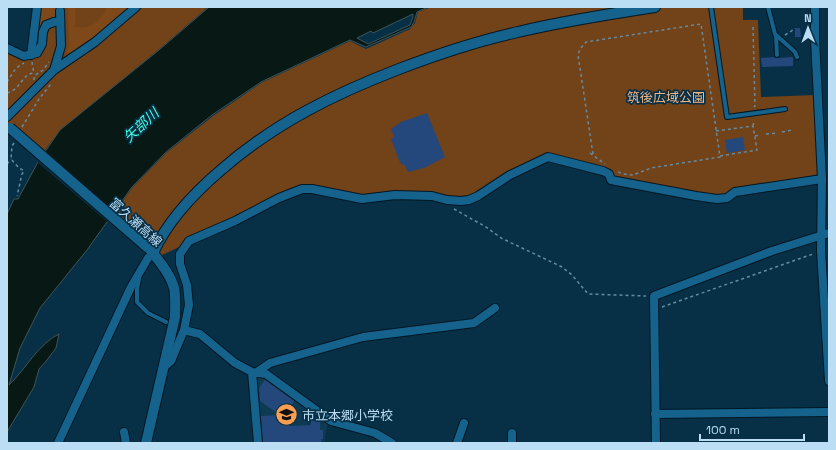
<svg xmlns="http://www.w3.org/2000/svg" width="836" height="450" font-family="'Space Grotesk','Noto Sans JP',sans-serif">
  <rect width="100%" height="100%" fill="#073046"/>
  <path fill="#0e3b53" d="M258,377l6,1 64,45 -4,20h-64l-4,-65z"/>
  <path fill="#724219" d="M36,7h172l-51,44 -97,79 -18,24 -35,-32v-71l21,2z
    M431,7h312v13h15l3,77 54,-2 4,82 -95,20 -110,-18 -62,-23 -78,41 -48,2 -29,-2 -31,5 -49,-11 -18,1 -137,63 -47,-43 17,-24 34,-35 47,-37 48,-33 89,-42 16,8 44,-20 5,-6 3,-11z"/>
  <path fill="#7f4818" d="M42,7h16l-1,9c-25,9 -11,16 -20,30h-3z
    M68,7h7v20c17,2 19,-3 30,-14l1,-6h25l-48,41 -15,6 -1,-1 2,-6z"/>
  <path fill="#081915" stroke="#3e5458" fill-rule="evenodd" d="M209,7h219l-11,5 -3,10 -3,5 -45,20 -16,-7 -89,42 -49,33 -46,37 -34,35 -45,63 -47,58 -20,40 -11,37c17,-16 29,-41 50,-51l-3,14 -9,12 -8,9 -5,18 -27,45v-218l7,-15h4l20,-37 22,-32 99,-80zM413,14v3l-3,8 -42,19 -11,-6 14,-7 2,2z"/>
  <path fill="#073046" d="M37,159l73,62 -1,2 -73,-62z"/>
  <path fill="#24487b" d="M795,28h5l1,9h-6z
    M775,57l2,1 16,-1v9l-31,1 -1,-9z
    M427,113l18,44 -21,11 -16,4 -4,-8 -2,1 -3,-5 -8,-21 3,-2 -3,-8 10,-7z
    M743,137l2,13 -18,3 -2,-13z
    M265,380l29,21 -2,4 3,3 -6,8v9l2,1 20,-1v-5h9v10h3v9h-2v4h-58l-2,-27 19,-1 -20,-14 -1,-13z"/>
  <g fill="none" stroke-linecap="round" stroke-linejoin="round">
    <defs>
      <path id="lane" d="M711,7l16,110 58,-8
        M768,7l7,27 20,18 2,5
        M776,35l1,20
        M139,279l-2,10v13l11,11 18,9"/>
      <path id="street" d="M815,7v32l7,140 -1,72 8,130
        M7,48l17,8 13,-3 5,-9 1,-12 3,-7 8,-3 6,-1
        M31,55l6,-48
        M54,70l7,-24 -1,-35
        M7,117l47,-47 41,-28 41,-35
        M184,330l16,4 35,29 17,9 14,2 65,47 44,12 17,10
        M164,367l7,-6 13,-31 5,-25 -2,-20 -7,-21v-10l9,-13 46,-20 44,-23 23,-9h10l50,10 33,-4 37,1 15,4 14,1 8,-1 9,-4 32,-21 38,-18 55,14 6,3 2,6 85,16 21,3 10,-1 8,-6 87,-13
        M252,372l6,71
        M257,372l13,-9 93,-26 111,-14 21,-15
        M655,414l174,-2
        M124,432l2,11
        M512,433v10
        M58,443l73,-156 17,-29
        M457,443l7,-20
        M656,443l-2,-147 118,-45 57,-18"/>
      <path id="secondary" d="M153,253c15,-33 41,-60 68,-83 54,-47 113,-76 178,-101 39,-15 78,-28 119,-37 45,-11 91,-18 137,-25
        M146,443l29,-126c0,-9 1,-20 -1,-29 -4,-15 -16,-28 -25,-40"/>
    </defs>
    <use href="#lane" stroke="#021724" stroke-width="6"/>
    <use href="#street" stroke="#021724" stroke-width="10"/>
    <use href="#secondary" stroke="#021724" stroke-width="12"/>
    <path stroke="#658ba2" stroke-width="1.5" stroke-dasharray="3 3" stroke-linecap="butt" d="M753,27l2,79 -1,1
      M785,35l8,-5
      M32,62l2,12
      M34,80v-4l9,-6 6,-8
      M7,82l9,-14 8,-5
      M7,93c15,-4 14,-19 27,-20
      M753,126l1,-6
      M22,127l17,-28 12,-15
      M716,131l37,-5 4,24 -37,6
      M782,132l10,-2
      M766,134l11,-1
      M755,136l5,-1
      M14,143l-2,3 -1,13 7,8 6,4 -2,3 -5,22
      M590,153l15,11
      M593,154l-15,-99 2,-6 6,-7 115,-18 19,133 -69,11 -18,7 -10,-1 -7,-3
      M7,164l4,-5
      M454,209l32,18 15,11 61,29 10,8 16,19 58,2
      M662,307l151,-53"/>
    <use href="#lane" stroke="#15638c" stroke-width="4"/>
    <use href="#street" stroke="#15638c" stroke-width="8"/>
    <use href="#secondary" stroke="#15638c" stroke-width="10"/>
    <defs>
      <path id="secondary-bridge" d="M10,128l137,119"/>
    </defs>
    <use href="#secondary-bridge" stroke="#021724" stroke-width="12" stroke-linecap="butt"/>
    <use href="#secondary-bridge" stroke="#15638c" stroke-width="10"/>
  </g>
  <defs>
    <symbol id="school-disc" viewBox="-11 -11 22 22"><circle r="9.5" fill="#fb9e51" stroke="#073046"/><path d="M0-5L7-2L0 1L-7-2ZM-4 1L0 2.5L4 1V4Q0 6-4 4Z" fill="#111"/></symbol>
  </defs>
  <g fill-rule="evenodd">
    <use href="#school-disc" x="274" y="402" width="25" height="25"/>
  </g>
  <g text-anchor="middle" stroke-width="3.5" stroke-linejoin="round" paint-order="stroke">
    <g font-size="13" fill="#f2b78b" stroke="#073046">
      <text x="666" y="102">筑後広域公園</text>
    </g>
    <g font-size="13" fill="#bbdef5" stroke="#073046">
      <text transform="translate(136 222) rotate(42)" y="5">富久瀬高線</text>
    </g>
    <g font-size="13" fill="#bbdef5" stroke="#073046" text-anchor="start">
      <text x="302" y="420">市立本郷小学校</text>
    </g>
    <g font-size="14" font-style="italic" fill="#46fddc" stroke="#073046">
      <text transform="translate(141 125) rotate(-43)" y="5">矢部川</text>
    </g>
  </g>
  <rect width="836" height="450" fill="none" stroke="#bbdef5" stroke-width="16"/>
  <g transform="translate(808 28) rotate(359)" stroke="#073046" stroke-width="3" paint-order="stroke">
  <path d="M0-3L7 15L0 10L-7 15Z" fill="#bbdef5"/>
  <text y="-6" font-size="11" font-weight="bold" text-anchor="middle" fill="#bbdef5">N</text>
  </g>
  <path d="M700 434v6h104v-6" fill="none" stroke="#bbdef5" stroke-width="2"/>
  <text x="706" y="434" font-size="12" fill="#bbdef5" stroke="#073046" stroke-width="3" paint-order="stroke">100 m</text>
</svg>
